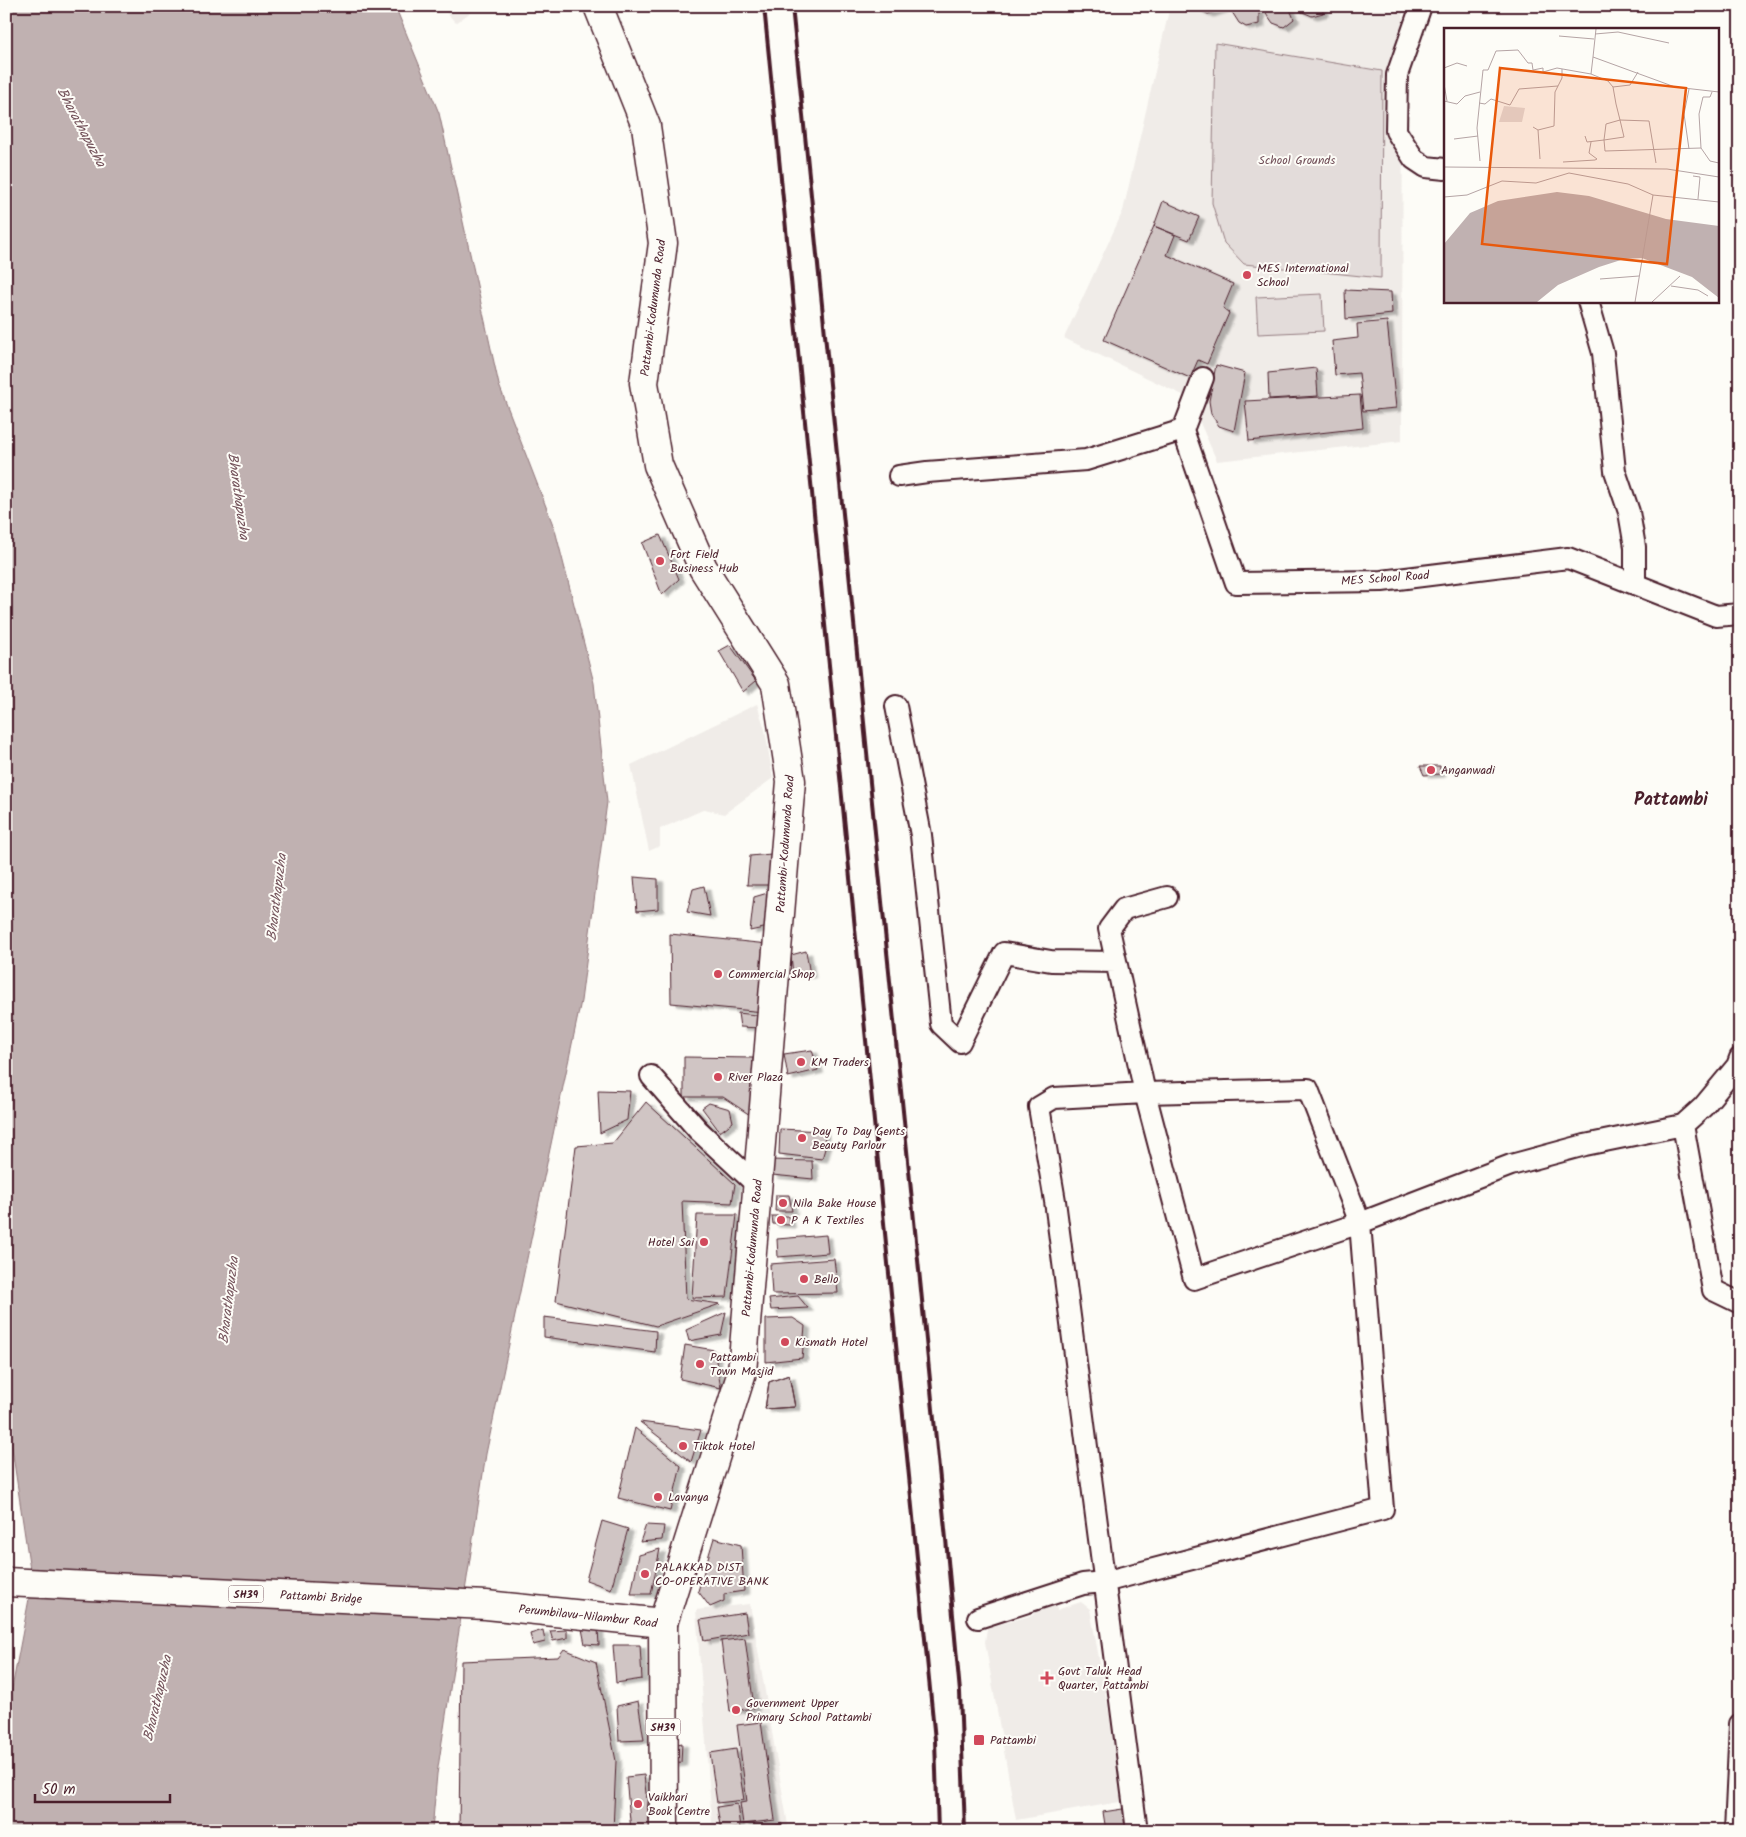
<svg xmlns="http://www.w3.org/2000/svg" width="1746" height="1837" font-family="Kalam,sans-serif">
  <defs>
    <filter id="shadow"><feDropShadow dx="5.5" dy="3" stdDeviation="1" flood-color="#0004"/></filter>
  </defs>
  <rect width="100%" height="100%" fill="#fdfcf7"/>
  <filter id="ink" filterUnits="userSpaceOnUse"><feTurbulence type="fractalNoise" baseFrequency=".02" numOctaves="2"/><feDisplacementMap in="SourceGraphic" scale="10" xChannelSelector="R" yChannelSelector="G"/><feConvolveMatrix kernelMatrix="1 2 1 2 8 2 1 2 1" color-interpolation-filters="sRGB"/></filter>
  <g filter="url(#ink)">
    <path fill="#f0ece8" d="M440,6h39l-23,17z
      M1170,6h233l-1,435 -185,20 -28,-63 -125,-60 59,-127z
      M757,704l8,26 8,48 -49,36 -19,-5 -45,20v17l-11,5 -18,-86z
      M1056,1602l1,8 24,-8 9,7 19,104 11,14 11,73 -115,20 -31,-178 2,-14 46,-13 4,-11z
      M750,1604l39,227h-101v-5l24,-3 -16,-213z"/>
    <path fill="#e3dcda" stroke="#967e82" d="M1215,43l167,28 -1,207 -137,-14 -20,-21 -12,-40z
      M1322,294l2,37 -66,3 -2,-37z"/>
    <path fill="#c0b1b1" stroke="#91777b" d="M6,6h389l44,107 60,272 56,145 39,153 13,119 -26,199 -95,453 -49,320 -5,57h-426v-111l26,-137 -26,-175z"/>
    <path fill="#d0c5c4" stroke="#4a1f2b" filter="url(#shadow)" d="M1197,6h26v3l-15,5 -11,-5z
      M1240,6h12l7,4v14l-13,3 -7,-4 -7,-11z
      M1273,6l16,1 5,12 -10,8 -11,-4 -7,-10z
      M1298,6h24l1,7 -11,3 -14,-6z
      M1163,201l36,16 -10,23 -35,-14z
      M1154,226l21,9 -8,20 66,29 -10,24 6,5 -22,51 -9,-4 -8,18 -86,-38z
      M1345,290l46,2 1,22 -46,5z
      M1387,321l9,87 -33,3 -4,-38 -24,2 -3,-34 26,-3 -1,-14z
      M1216,365l29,8 -11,58 -15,-5 -8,-12 -2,-13z
      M1316,368l2,28 -49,3 -1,-26z
      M1360,395l3,33 -114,13 -4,-40z
      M660,535l19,44 -17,16 -20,-52z
      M730,645l26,36 -13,11 -24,-41z
      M1420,766h20v8l-16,1z
      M771,854v31h-24l3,-29z
      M634,877l24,2v30l-21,2z
      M704,886l6,30 -23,-4 6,-23z
      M771,892l-3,35 -18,4 4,-34z
      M670,934l98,10 -4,68 -93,-9z
      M806,951l4,24 -17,-1 -2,-19z
      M738,1013l19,2 3,13 -20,-1z
      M812,1050l6,20 -30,7 -4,-23z
      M684,1057l69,1v59l-30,-20h-39z
      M598,1090l32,1 -3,29 -27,13z
      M646,1102l89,82 -3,19 -50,-2 4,98 34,5 -64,22 -100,-25 20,-155 37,-3z
      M709,1103l21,6 3,13 -13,10 -18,-24z
      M694,1108l22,24 -6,5 -23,-27z
      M780,1129l43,2 3,14 -4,14 -43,-5z
      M770,1160l42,1 1,18 -41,-4z
      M776,1195h13l3,16h-17z
      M697,1215h40l-10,82 -35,1z
      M772,1216h16l2,9 -17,-1z
      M826,1235l2,18 -50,4 -1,-18z
      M834,1259l4,34 -66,1 -2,-30z
      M798,1296l10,12 -37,2 -2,-11z
      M726,1312l-5,23 -32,6 -3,-11z
      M544,1317l112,14 -1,21 -111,-15z
      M793,1318l12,8 -3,32 -36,4v-43z
      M685,1345l29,5 7,38 -41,-9z
      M789,1375l6,32 -30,2 4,-27z
      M789,1375l6,32 -30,2 4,-27z
      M640,1422l61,8 -10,32z
      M635,1428l46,38 -11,45 -52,-13z
      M602,1521l26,8 -17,60 -25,-9z
      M646,1525l18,1 -2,14 -22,2z
      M714,1538l27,7 3,46 -20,3v7l-14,6 -12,-16z
      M660,1549l-9,45h-20l8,-39z
      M745,1613l3,20 -44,8 -4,-21z
      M582,1629h16l1,16 -14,-1z
      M543,1630l2,12 -12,3 -3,-11z
      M567,1630v8l-14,3 -3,-10z
      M745,1638l9,70 -24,3 -9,-70z
      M613,1645h27l2,34 -26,4z
      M564,1649l32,13 20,99 -3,70h-154l2,-170 97,-4z
      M638,1701l6,39 -25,1 -2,-35z
      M761,1722l14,98 -32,4 -3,-21 7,-1 -10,-77z
      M682,1743l-1,20 -8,1 -4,-18z
      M736,1749l8,51 -27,3 -7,-50z
      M644,1775l6,55 -19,1 -5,-54z
      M737,1804l3,24 -19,3 -4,-24z
      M1129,1808l3,23h-26l-3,-19z
      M782,1824l1,7h-48z"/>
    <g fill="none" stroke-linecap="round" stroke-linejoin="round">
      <defs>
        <path id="street" d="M1421,6l-24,69 -1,56 18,28 12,8 19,2
          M1588,301l15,52 12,118 14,41 6,35v37
          M1203,378l-20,52 53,153 146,-2 186,-23 148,58 24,-2
          M899,476l28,-4 159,-12 97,-30
          M896,706l25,129 20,189 19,18 44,-89 47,8 65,1
          M651,1076l47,54 60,56
          M1683,1125l30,165 27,13
          M978,1618l105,-34 21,-2 279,-73 -23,-286 -52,-134 -163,4 49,186 166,-56 151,-58 74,-20 98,-20 20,-18 34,-41 3,-8
          M1137,1831l-82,-630 -16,-94 15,-9 91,-5 -36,-164 15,-20 43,-12
          M1735,1831l5,-107"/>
        <path id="secondary" d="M598,6l48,120 17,117 -19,140 14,82 45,103 73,116 15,97 -49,591 -79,251"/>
        <path id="primary" d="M6,1582l480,23 177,18 1,208"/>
      </defs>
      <use href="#street" stroke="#4a1f2b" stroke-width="24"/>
      <use href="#secondary" stroke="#4a1f2b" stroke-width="31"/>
      <use href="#primary" stroke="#4a1f2b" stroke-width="31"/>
      <use href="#street" stroke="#fdfcf7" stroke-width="20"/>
      <use href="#secondary" stroke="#fdfcf7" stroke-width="28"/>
      <use href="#primary" stroke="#fdfcf7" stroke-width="28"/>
      <path stroke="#4a1f2b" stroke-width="4" d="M764,6l171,1734 3,91
        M792,6l154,1533 14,153 5,139"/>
    </g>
  </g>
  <g fill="#d1495b" stroke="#fdfcf7" stroke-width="2">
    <circle cx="1247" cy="275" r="5"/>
    <circle cx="660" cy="561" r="5"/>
    <circle cx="1431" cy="770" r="5"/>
    <circle cx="718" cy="974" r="5"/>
    <circle cx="801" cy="1062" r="5"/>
    <circle cx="718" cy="1077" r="5"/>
    <circle cx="802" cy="1138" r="5"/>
    <circle cx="783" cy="1203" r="5"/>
    <circle cx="781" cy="1220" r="5"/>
    <circle cx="704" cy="1242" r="5"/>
    <circle cx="804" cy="1279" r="5"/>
    <circle cx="785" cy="1342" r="5"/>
    <circle cx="700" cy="1364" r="5"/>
    <circle cx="683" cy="1446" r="5"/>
    <circle cx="658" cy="1497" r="5"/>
    <circle cx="645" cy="1574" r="5"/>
    <path d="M1044.5 1670.5h5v5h5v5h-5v5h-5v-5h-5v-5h5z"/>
    <circle cx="736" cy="1710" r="5"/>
    <rect x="973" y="1734" width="12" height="12" rx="2.5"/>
    <circle cx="638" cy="1804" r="5"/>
  </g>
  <g text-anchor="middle" stroke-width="4" stroke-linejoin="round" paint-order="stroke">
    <g fill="#fdfcf7" stroke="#806168" stroke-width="1">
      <rect x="228.5" y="1585.5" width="35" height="17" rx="4"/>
      <rect x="645.5" y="1718.5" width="35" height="17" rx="4"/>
    </g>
    <g font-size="11" font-weight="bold" fill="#4a1f2b">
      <text x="246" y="1598">SH39</text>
      <text x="663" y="1731">SH39</text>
    </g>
    <g font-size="12" fill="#704e57" stroke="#fdfcf7">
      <text x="1297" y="164">School Grounds</text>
    </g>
    <g font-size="12" fill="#4a1f2b" stroke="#fdfcf7" text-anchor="start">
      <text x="1257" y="272">MES International<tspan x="1257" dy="14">School</tspan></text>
      <text x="670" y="558">Fort Field<tspan x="670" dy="14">Business Hub</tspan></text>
      <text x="1441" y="774">Anganwadi</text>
      <text x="728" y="978">Commercial Shop</text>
      <text x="811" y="1066">KM Traders</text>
      <text x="728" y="1081">River Plaza</text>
      <text x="812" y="1135">Day To Day Gents<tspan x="812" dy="14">Beauty Parlour</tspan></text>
      <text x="793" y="1207">Nila Bake House</text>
      <text x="791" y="1224">P A K Textiles</text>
      <text x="694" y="1246" text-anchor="end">Hotel Sai</text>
      <text x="814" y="1283">Bello</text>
      <text x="795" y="1346">Kismath Hotel</text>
      <text x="710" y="1361">Pattambi<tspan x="710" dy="14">Town Masjid</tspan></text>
      <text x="693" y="1450">Tiktok Hotel</text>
      <text x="668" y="1501">Lavanya</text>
      <text x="655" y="1571">PALAKKAD DIST<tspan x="655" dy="14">CO-OPERATIVE BANK</tspan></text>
      <text x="1058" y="1675">Govt Taluk Head<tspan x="1058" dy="14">Quarter, Pattambi</tspan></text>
      <text x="746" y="1707">Government Upper<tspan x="746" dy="14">Primary School Pattambi</tspan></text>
      <text x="990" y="1744">Pattambi</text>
      <text x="648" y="1801">Vaikhari<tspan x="648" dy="14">Book Centre</tspan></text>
    </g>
    <g font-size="12" fill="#4a1f2b" stroke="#fdfcf7">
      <text transform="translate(653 308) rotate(-83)" y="4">Pattambi-Kodumunda Road</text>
      <text transform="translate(1385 578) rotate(-4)" y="4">MES School Road</text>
      <text transform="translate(785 844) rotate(-86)" y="4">Pattambi-Kodumunda Road</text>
      <text transform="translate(752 1248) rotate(-85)" y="4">Pattambi-Kodumunda Road</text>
      <text transform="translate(321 1597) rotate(3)" y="4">Pattambi Bridge</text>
      <text transform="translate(588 1616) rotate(6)" y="4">Perumbilavu-Nilambur Road</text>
    </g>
    <g font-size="14" font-style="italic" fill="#73525a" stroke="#fdfcf7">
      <text transform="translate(82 127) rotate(62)" y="5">Bharathapuzha</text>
      <text transform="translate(239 496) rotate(82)" y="5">Bharathapuzha</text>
      <text transform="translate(276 897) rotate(-83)" y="5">Bharathapuzha</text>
      <text transform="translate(228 1300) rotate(-83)" y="5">Bharathapuzha</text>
      <text transform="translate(157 1698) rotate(-77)" y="5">Bharathapuzha</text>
    </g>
    <g font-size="18" font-weight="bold" fill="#4a1f2b" stroke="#fdfcf7">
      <text x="1671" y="805">Pattambi</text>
    </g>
  </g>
  <g transform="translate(1444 28)">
    <rect width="275" height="275" fill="#fdfcf7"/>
    <path d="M60,78l21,2 -3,14h-23z" fill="#e3dcda"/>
    <path d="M113,164l32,4 77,23 53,7v72l-27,-21 -50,-19 -18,1 -25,8 -41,18 -21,17h-93v-58l26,-31 28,-12z" fill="#c0b1b1"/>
    <path fill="none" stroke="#b5a4a5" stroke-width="1" d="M151,6l23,-2 51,11M115,8l35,3M149,29l3,-28M0,40l13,-5 10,3M0,56l3,17M169,59l17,-2 8,-13M245,61l-5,25 5,35M0,73l13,3 8,-8 15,-4M35,75l6,1 6,-5 19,6 9,-16 39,-3M89,99l5,3 16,-4 1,-34 7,-14v-9M94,102l2,29M141,108l2,6 17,-2 1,11 96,-3 9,13 9,2M10,111l24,-3M257,120l-2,-34 4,-17h7l2,-5M36,133l-3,-33 6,-58h5l8,-19 22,-1 10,13h4l1,7 10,-2v4l14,-4 34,6M119,134l32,-2 2,-1 -8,-6 2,-11M212,135l-7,-42 -29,-1 -14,4 -2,16 20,-3 -4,-17 -4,-16 -3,-17 -5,-6 -17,-7 2,-17 82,30 44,5M0,139l223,2 52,8M249,148l7,1 -2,22M0,169l23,-2 35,-14 34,2 33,-10 59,11 25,11 66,7M156,251l39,-3M227,258l27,4 10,6M191,274l18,-107M208,274l28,-26"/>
    <path fill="#e8590c" fill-opacity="0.15" stroke="#e8590c" stroke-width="2.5" d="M56,40l186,20 -19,176 -185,-20z"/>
    <rect width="275" height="275" fill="none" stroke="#4a1f2b" stroke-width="2.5"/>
  </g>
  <rect width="1746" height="1837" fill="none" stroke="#fdfcf7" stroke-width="25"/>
  <rect x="12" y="12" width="1721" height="1812" fill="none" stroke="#4a1f2b" stroke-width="2" filter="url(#ink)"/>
  <path d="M35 1794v8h135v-8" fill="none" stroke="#4a1f2b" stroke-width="2.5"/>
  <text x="42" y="1794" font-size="15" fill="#4a1f2b" stroke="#fdfcf7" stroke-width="4" paint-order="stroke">50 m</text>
</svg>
